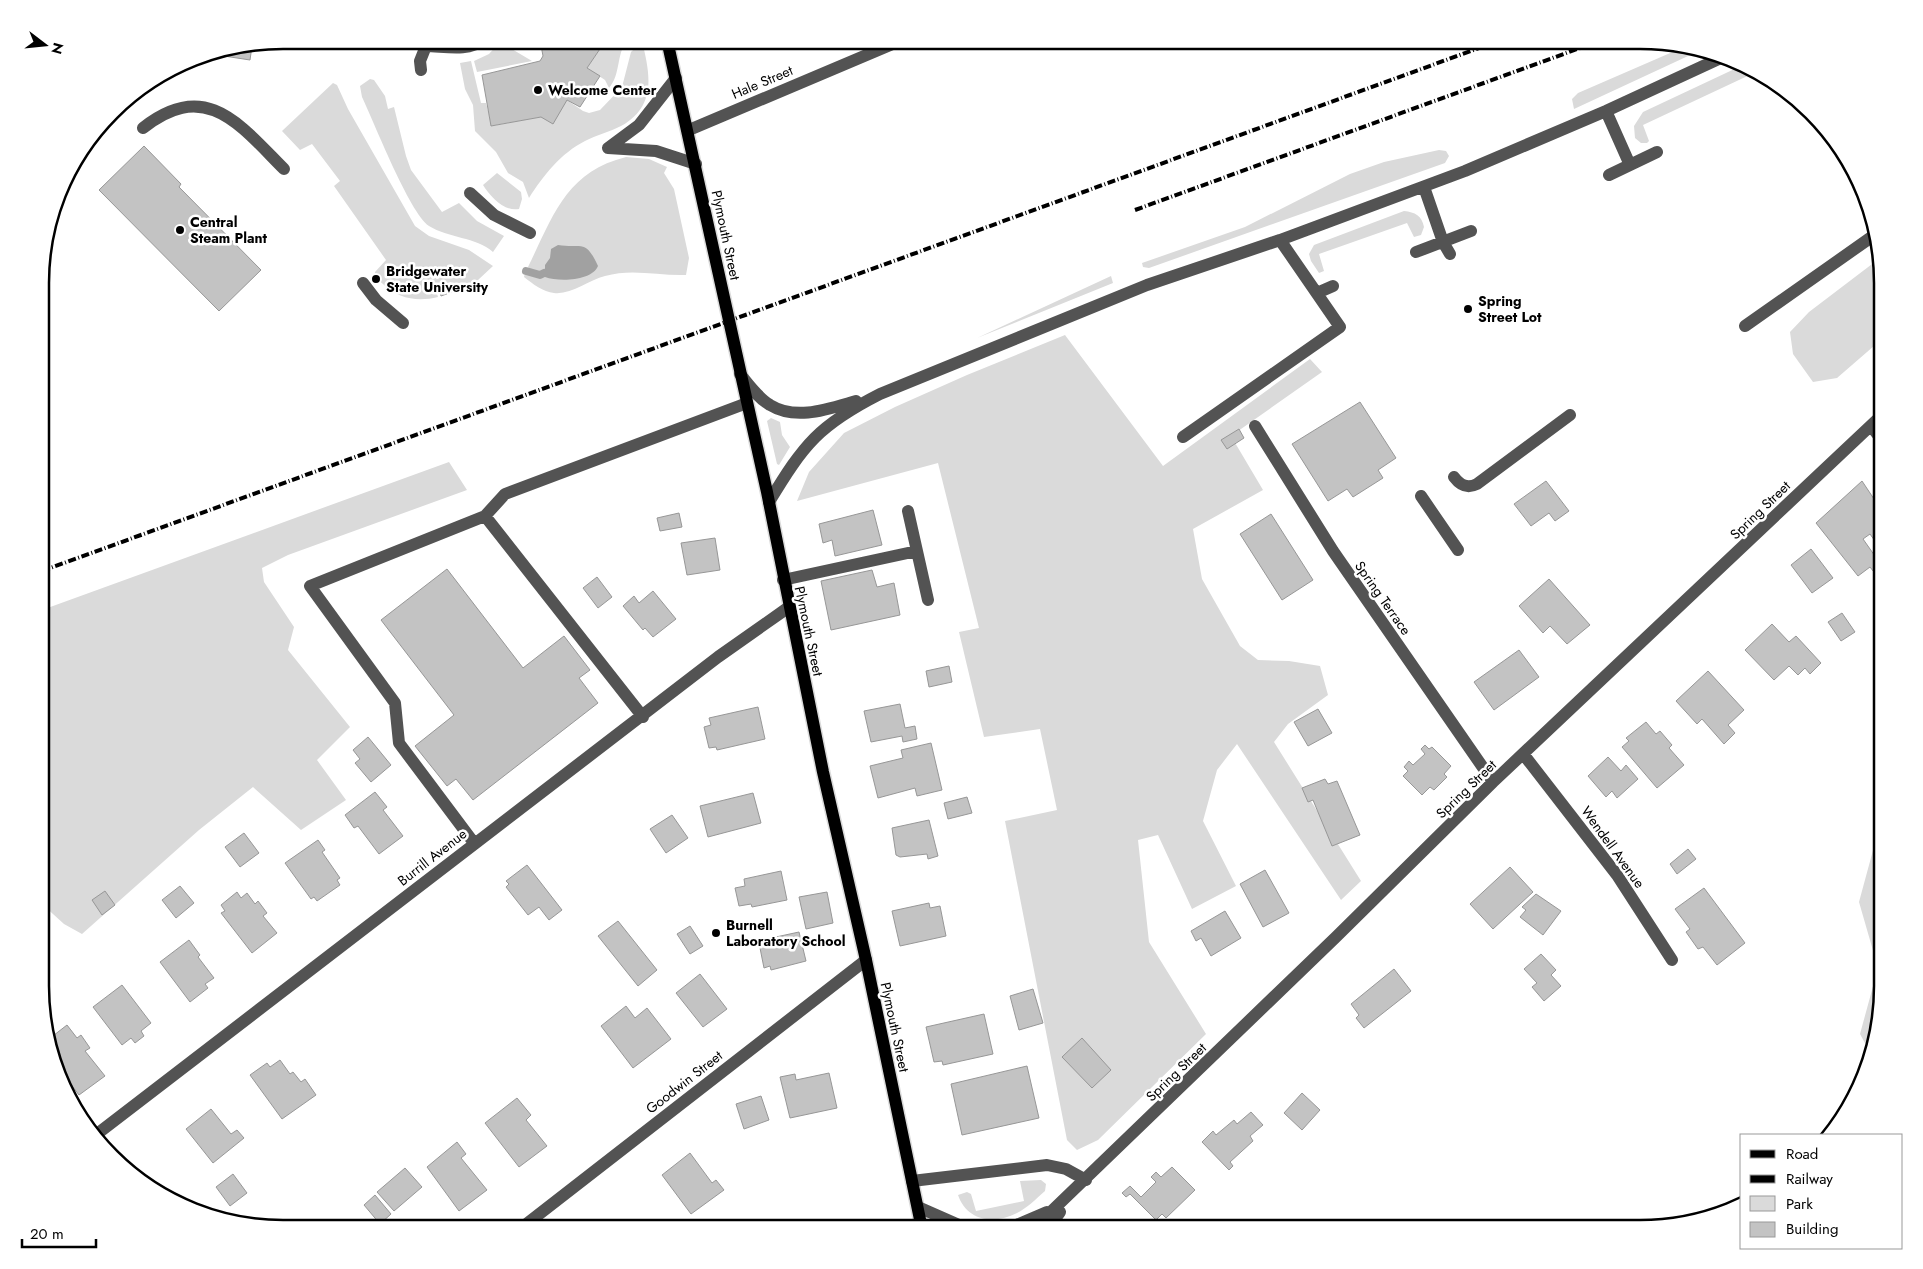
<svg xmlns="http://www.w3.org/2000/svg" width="1923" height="1269" font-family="Jost,sans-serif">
  <rect width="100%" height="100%" fill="#fff"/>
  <path fill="#dadada" d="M606,40h21c-11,15 -6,34 -18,48l-4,-8 -18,-12z
    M642,41c8,33 15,65 -21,85 -11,6 -25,9 -36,15 -24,12 -42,35 -56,57l-6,-16 -15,-9 -12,-21 -21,-21 -2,-26 -8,-16 -5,-26 11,-2 10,42h5l6,23 49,-9 26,-17 16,11 6,2 11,-3 22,-23 9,-35z
    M500,42l32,19 -55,11 -3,-11 15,-7z
    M1684,47l17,3 -127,59 -2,-10 6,-6z
    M1743,65l13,7 -113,53 6,16 -2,2h-6l-6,-5 -1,-12 9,-14z
    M370,79l4,1 11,16 3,13 6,-2 12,49 5,14 31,42 17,-9 18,18 27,15 -11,16c-17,-15 -45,-14 -64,-26 -20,-14 -55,-104 -67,-129l-2,-11z
    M333,83l4,2 11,24 67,117 14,10 40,14 24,16 -15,14 -23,12 -4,-10 -16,5 3,10c-20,5 -40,2 -55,-13 -5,-4 -8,-6 -8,-12l11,-12 -52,-74 6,-5 -28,-37 -12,6 -18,-19z
    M1439,150l7,1 3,5 -4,7 -296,105 -6,-1 -1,-4 103,-36 105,-53 34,-12z
    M626,157l23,2 18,8 -3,6 10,16 15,69 -3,17c-27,1 -54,-7 -81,1 -16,4 -34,19 -51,17 -11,-1 -21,-9 -30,-16l1,-4 5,2 1,-3 -3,-5c25,-51 38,-95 98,-110z
    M497,173l24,19 1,7 -3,10c-15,3 -29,-13 -36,-24z
    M1404,211c11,1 18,5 20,16l-3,8 -7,2 -7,-14 -88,31 5,17 -5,2 -8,-12 -2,-7 5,-9z
    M1880,258l2,9v72l-45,39 -24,4 -20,-28 -3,-22 19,-20z
    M1111,276l2,7 -136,55z
    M1065,335l98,131 147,-107 12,13 -91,64 32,54 -70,39 9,50 38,67 18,14 31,1 31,5 8,29 -40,29 -14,18 87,139 -20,19 -104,-156 -20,26 -14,51 33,65 -44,23 -34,-74 -20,5 11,102 57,92 -108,106 -21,10 -10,-10 -62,-319 52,-11 -17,-81 -56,8 -25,-105 20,-4 -41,-165 -141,38 12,-29 35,-39 51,-26 72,-32z
    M771,418l9,4 2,13 8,12 -11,18 -2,-1 -10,-43z
    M449,462l18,28 -179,65 -26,13 2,14 30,45 -6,23 62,77 -33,33 29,40 -45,30 -48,-43 -54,43 -117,104 -18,-10 -22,-20v-294z
    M1882,817v185l-10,54 -12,-22 18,-66 -19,-66z
    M1041,1180l5,4 -1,7c-9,8 -18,17 -28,22 -23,12 -50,8 -59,-18l9,-3 4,2 5,17 48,-10 -4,-20z"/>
  <path fill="#a1a1a1" d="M558,245c24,4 27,-7 40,21 -6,15 -39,16 -53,11v-12l5,-7 1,-9z"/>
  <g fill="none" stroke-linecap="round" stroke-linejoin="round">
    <path stroke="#a1a1a1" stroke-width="8" d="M526,271l14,4 4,-2"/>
  </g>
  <path fill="#c3c3c3" stroke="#979797" d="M540,40h66l-19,28 13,8 -20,31 -13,-7 -14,24 -12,-7 -50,9 -9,-51 58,-14 3,-5z
    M252,46l-2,14 -39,-6z
    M144,146l37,38 -2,3 82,83 -42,41 -120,-121z
    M448,283l4,9 -11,4 -3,-10z
    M1360,402l36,56 -18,12 5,8 -30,19 -6,-8 -19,12 -36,-57z
    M1239,429l5,9 -17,11 -6,-9z
    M1546,481l23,30 -14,10 -6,-8 -18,13 -17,-22z
    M1862,481l12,18 7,-4 1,2v54l-12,-17 -7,5 19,27v6l-5,4 -7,-9 -12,9 -42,-53z
    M873,510l9,35 -47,11 -3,-16 -9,3 -4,-19z
    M679,513l3,14 -22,4 -3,-13z
    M1271,514l42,66 -31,20 -42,-66z
    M715,538l5,32 -33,5 -6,-32z
    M1811,549l22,29 -21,15 -21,-28z
    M447,569l76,99 41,-32 26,34 -11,8 19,25 -125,97 -17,-21 -9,7 -32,-40 39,-31 -73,-95z
    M872,570l5,17 17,-4 6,32 -69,15 -10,-49z
    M597,577l15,20 -14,11 -15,-20z
    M1549,579l41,46 -23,19 -17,-18 -7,7 -24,-27z
    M653,591l23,28 -23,18 -8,-9 -2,2 -20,-24 11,-10 5,7z
    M1842,613l13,19 -14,9 -13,-19z
    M1772,624l17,18 7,-6 25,27 -11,11 -5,-6 -7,7 -9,-9 -15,14 -29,-30z
    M1519,650l20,27 -45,33 -20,-28z
    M949,666l3,16 -23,5 -3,-16z
    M1708,671l36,39 -16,15 7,8 -11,11 -22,-25 -5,5 -21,-23z
    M900,704l5,24 10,-2 2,13 -14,3 -1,-6 -31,6 -7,-31z
    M758,707l7,32 -48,11 -1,-3 -7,1 -5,-21 7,-2 -2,-7z
    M1318,709l14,24 -24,13 -14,-24z
    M1646,722l10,12 4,-3 12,14 -3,3 15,17 -27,23 -35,-41 7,-6 -3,-3z
    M368,737l23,28 -20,17 -16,-19 5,-4 -7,-9z
    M931,743l11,47 -25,6 -2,-8 -37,10 -8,-32 33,-8 -2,-8z
    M1425,745l4,4 3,-2 19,19 -7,8 3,3 -13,13 -4,-3 -8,8 -19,-19 5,-5 -4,-4 5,-6 4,4 12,-11 -4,-5z
    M1608,757l13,14 5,-6 12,14 -21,19 -5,-7 -6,6 -18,-21z
    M1325,779l3,5 9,-3 23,54 -28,11 -19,-46 -5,2 -6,-14z
    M375,792l12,15 -4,3 20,26 -24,18 -21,-28 -4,2 -9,-13z
    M753,793l8,30 -53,14 -8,-31z
    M967,797l5,16 -24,6 -4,-16z
    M672,815l16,23 -22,15 -16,-24z
    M929,820l9,36 -10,3 -1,-5 -27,3 -4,-2 -4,-27z
    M244,833l15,20 -19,14 -15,-20z
    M318,840l7,10 -3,2 18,26 -3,2 3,5 -23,16 -3,-4 -3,2 -26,-36z
    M1688,849l8,10 -19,15 -7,-10z
    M527,865l35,45 -13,10 -10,-13 -11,8 -22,-28 3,-3 -3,-3z
    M1510,867l23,25 -40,37 -23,-25z
    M1265,870l24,43 -26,14 -23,-43z
    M781,871l6,29 -35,7 -1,-3 -12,2 -4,-18 10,-2 -1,-7z
    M180,886l14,17 -18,15 -14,-18z
    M1704,888l41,55 -28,22 -14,-18 -5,2 -12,-17 4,-3 -15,-20z
    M105,891l10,14 -13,10 -10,-15z
    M237,892l4,6 6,-5 8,11 3,-3 9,12 -4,3 14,17 -25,20 -31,-40 4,-2 -4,-6z
    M827,892l6,31 -27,6 -7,-32z
    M1536,894l25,17 -18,24 -23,-18 6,-7 -4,-3z
    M929,903l1,5 10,-2 6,30 -46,10 -8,-35z
    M1225,911l16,27 -30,18 -10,-18 -5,3 -5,-10z
    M618,921l39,49 -19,16 -40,-50z
    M690,926l13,20 -13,8 -13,-20z
    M799,932l7,29 -35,9 -1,-4 -6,2 -4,-20 4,-1 -2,-7z
    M189,940l11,15 -2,2 16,21 -9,6 3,4 -18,14 -30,-40z
    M1541,954l15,16 -5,5 10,11 -17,15 -12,-14 5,-4 -13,-14z
    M1394,969l17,22 -47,37 -8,-10 3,-3 -8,-11z
    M700,974l27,35 -24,18 -27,-34z
    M122,985l29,38 -10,8 3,5 -9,7 -4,-5 -9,7 -29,-38z
    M1033,989l10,34 -24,7 -9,-34z
    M626,1006l9,12 12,-10 24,31 -38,29 -32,-42z
    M984,1014l9,40 -50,11 -1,-4 -8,1 -8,-35z
    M67,1025l10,13 4,-3 9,13 -5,3 20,25 -26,19 -19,-25 -11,-31z
    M1082,1038l29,32 -19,18 -30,-31z
    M280,1060l10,14 3,-2 8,10 4,-3 11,16 -34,24 -32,-44 17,-12 3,4z
    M1027,1066l12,52 -77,17 -11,-51z
    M829,1073l8,35 -47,10 -10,-41 15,-3 1,6z
    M1302,1093l18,17 -18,20 -18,-17z
    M761,1096l8,24 -25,9 -8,-25z
    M517,1098l14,17 -5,5 21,26 -28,21 -34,-44z
    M211,1109l20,25 6,-4 7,8 -31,25 -27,-34z
    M1251,1112l12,13 -13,11 3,5 -23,21 3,4 -4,4 -27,-28 11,-11 3,4 18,-15 3,4z
    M457,1142l9,12 -5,4 26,32 -28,21 -32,-44z
    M690,1153l22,30 4,-3 8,10 -33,24 -29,-39z
    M1172,1167l23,23 -29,28 -4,-4 -6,6 -26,-26 -4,3 -4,-4 8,-7 11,11 15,-15 -5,-5 5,-5 5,5z
    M405,1168l17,19 -28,24 -17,-19z
    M233,1174l14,19 -17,13 -14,-19z
    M375,1195l16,19 -11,10 -16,-19z"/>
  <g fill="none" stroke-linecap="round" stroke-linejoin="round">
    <defs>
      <path id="major" d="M667,40l100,452 56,280 43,188 56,269"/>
    </defs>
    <use href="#major" stroke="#dbdbdb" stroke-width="15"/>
    <path stroke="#535353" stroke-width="12" d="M428,40l-2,6c17,0 43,6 56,-6
      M421,70l-1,-9 6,-15
      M1784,92h1
      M1606,111l24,54
      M143,128c63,-50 97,-3 141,41
      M689,130l213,-90
      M608,148l31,-23 37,-47
      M608,148l48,3 40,13
      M1609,175l48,-23
      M1424,187l19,55 7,12
      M470,193l24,22 36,18
      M1416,252l55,-21
      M363,283l13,17 27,23
      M1317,293l16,-7
      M1745,326l128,-90
      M740,374c9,11 18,24 30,31 26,16 58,4 86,-4
      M1255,426l78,125 160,231
      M1871,426l11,14
      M1183,437l157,-110 -60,-87
      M1454,477c6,8 13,12 23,7l93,-69
      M1421,496l37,54
      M769,502c35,-58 50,-77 111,-108l267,-109 133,-45 185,-69 141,-60 119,-55
      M908,511l20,89
      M485,516l158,201
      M783,580l134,-29
      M1524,755l93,120 55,85
      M474,843l-75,-100 -4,-40 -85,-117 175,-70 20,-22 242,-91
      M97,1134l621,-477 71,-50
      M912,1181l135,-16 19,4 20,11
      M918,1207l50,22
      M520,1229l346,-269
      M1007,1229l40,-17
      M1033,1229l303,-292 157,-155 389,-367
      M1048,1229l12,-17"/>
    <use href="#major" stroke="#000" stroke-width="12"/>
    <path stroke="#000" stroke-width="4" stroke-dasharray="8 2.5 1 2.5" stroke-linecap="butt" d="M1135,210l467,-170
      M42,571l1459,-531"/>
  </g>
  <g fill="#000" stroke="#fff" stroke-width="2">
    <circle cx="538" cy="90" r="5"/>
    <circle cx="180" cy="230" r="5"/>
    <circle cx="376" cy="279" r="5"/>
    <circle cx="1468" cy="309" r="5"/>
    <circle cx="716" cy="933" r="5"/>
  </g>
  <g text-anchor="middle" stroke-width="5" stroke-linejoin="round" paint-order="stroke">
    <g font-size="14" fill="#000" stroke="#fff">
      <text transform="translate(762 82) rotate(-23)" y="5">Hale Street</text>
      <text transform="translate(726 235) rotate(78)" y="5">Plymouth Street</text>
      <text transform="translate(1760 510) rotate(-44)" y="5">Spring Street</text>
      <text transform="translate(1383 598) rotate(55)" y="5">Spring Terrace</text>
      <text transform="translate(809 631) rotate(78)" y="5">Plymouth Street</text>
      <text transform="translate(1466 789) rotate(-44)" y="5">Spring Street</text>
      <text transform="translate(1613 847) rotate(54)" y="5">Wendell Avenue</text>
      <text transform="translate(432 857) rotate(-38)" y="5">Burrill Avenue</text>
      <text transform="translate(895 1027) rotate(78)" y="5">Plymouth Street</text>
      <text transform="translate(1176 1072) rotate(-44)" y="5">Spring Street</text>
      <text transform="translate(684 1082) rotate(-38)" y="5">Goodwin Street</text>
    </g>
    <g font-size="14" font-weight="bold" fill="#000" stroke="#fff" text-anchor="start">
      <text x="548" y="95">Welcome Center</text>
      <text x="190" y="227">Central<tspan x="190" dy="16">Steam Plant</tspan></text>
      <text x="386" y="276">Bridgewater<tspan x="386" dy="16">State University</tspan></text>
      <text x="1478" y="306">Spring<tspan x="1478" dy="16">Street Lot</tspan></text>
      <text x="726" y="930">Burnell<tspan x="726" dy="16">Laboratory School</tspan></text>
    </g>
  </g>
  <path d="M0 0H1923V1269H0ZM283 49H1640A234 234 0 0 1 1874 283V986A234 234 0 0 1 1640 1220H283A234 234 0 0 1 49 986V283A234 234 0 0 1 283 49Z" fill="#fff" fill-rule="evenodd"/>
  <path fill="none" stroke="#000" stroke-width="2.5" d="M283 49H1640A234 234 0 0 1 1874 283V986A234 234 0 0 1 1640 1220H283A234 234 0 0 1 49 986V283A234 234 0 0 1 283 49Z"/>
  <rect x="1740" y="1134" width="162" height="115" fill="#ffffff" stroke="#999999"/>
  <rect x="1750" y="1150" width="25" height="8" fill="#000000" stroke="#999999"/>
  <text x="1786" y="1159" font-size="15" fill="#000000">Road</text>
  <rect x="1750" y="1175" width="25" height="8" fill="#000000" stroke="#999999"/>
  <text x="1786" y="1184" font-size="15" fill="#000000">Railway</text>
  <rect x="1750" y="1196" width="25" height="15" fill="#dadada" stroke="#999999"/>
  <text x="1786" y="1209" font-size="15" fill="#000000">Park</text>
  <rect x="1750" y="1222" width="25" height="15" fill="#c3c3c3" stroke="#999999"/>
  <text x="1786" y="1234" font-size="15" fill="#000000">Building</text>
  <g transform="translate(45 45) rotate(106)" stroke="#ffffff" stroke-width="4" paint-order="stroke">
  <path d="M0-4L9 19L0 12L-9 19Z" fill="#000000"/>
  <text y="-8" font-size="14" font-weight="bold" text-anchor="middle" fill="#000000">N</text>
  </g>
  <path d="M22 1239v8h74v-8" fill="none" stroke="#000000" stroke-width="2.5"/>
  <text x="30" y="1239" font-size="15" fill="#000000" stroke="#ffffff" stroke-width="4" paint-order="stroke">20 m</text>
</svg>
